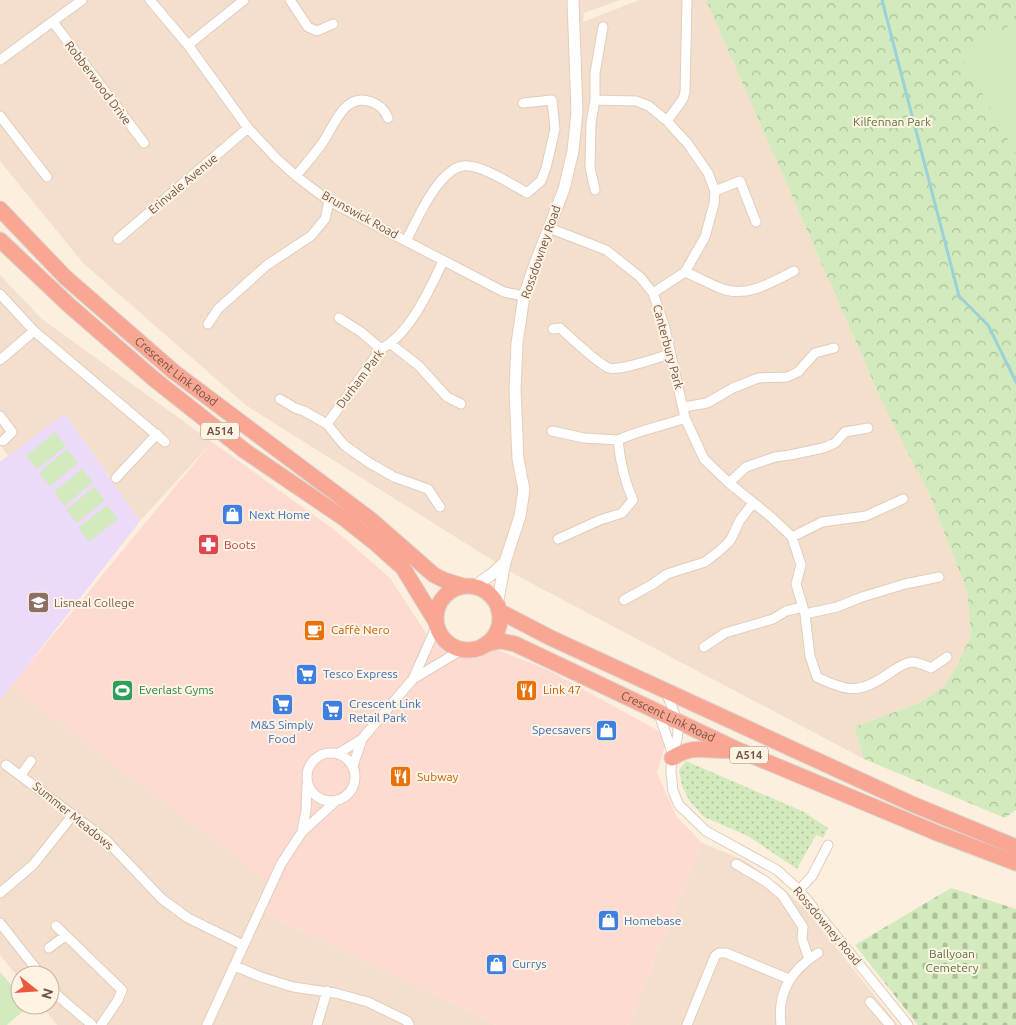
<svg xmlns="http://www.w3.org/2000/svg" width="1016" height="1025" font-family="Ubuntu,sans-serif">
  <defs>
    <pattern id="grass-dots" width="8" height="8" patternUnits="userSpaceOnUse" patternTransform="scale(1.25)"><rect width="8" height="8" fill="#d2eabd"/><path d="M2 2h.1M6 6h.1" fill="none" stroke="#afc09b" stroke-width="1.8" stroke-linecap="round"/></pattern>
    <pattern id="cemetery-stones" width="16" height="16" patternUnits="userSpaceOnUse" patternTransform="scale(1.25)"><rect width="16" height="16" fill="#d2eabd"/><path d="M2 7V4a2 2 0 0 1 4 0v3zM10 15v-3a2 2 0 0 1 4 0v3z" fill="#afc09b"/></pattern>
    <pattern id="park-crowns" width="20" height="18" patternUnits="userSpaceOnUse" patternTransform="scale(1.25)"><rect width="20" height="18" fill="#d2eabd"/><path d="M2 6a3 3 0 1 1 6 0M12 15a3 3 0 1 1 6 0" fill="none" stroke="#afc09b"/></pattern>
  </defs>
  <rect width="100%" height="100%" fill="#fdefde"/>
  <path fill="#f4dfcc" d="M0,0h620l-36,13 -1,9 56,-22h67l177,404 47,92 37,95 4,44 -12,26 -14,26 -26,16 -65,24 10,32 -348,-184 -269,-169 -164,-143 -83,-102z
    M0,275l42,44 170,123 -72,79 -72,-104 -60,39 -8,-11z
    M11,686l260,197 -13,26 239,116h-440l-16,-20h9v-30h-30v5l-20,-25v-254z
    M702,843l42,17 39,28 25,24 90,113h-270z"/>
  <path fill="#fedbd1" d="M212,442l124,89 54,47 36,55 32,24 40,-7 48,19 122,67 -11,37 20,44 25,26 -74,182h-131l-239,-116 12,-26 -259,-197z"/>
  <path fill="#ecdbf8" d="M65,413l75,108 -140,180v-239z"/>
  <path fill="url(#grass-dots)" d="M686,761l118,51 24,16 -5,10 -7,-3 -19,34 -49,-33 -44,-19 -15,-17 -7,-14 -3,-16z"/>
  <path fill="url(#cemetery-stones)" d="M951,888l65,21v116h-98l-63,-80z"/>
  <path fill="url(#park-crowns)" d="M706,0h310v810l-11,8 -141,-59 -10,-32 65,-24 26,-17 14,-25 12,-26 -4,-44 -37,-95 -47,-92z"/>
  <path fill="#d2eabd" d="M1016,22v132l-56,-100z
    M55,432l11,14 -29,23 -11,-13z
    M67,449l11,14 -28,23 -11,-13z
    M82,469l11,13 -28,24 -11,-14z
    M94,487l11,13 -28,23 -11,-13z
    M107,505l11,14 -29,23 -11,-14z
    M0,972l20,23v10l9,1 -22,19h-7z"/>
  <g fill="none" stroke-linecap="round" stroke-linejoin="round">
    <path stroke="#99d2d8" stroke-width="3" d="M882,0l77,296 29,29 28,57"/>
    <defs>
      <path id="street" d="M150,0l38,45 60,83 29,31 19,17 33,25 175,91 20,4
        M290,0l18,27 9,4 16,-7
        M53,22l91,121
        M188,45l56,-45
        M0,60l82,-60
        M595,100l41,1 13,5 18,15 21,23 20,29 7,18 -1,13 -9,33 -20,35 -32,21
        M0,116l47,61
        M667,121l16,-22 2,-7 2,-92
        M296,176c8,-10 17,-20 25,-31 8,-11 16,-31 26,-39 14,-12 35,-4 41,12
        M595,190l-5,-23 1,-44 4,-23v-27l8,-46
        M715,191l25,-10 16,41
        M549,228l57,22 34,27 13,16 12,35 20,90 19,41 25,24 42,34 21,20 9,28 -5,19 9,30 5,42 7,21c30,15 43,17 71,-3 7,-5 16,-11 24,-12 6,0 14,4 19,6l16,-11
        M118,239l130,-111
        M406,241c11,-21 32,-71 57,-75 16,-3 50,19 64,27l14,-12 5,-13 9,-39 -3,-29 -29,3
        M685,272c12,5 23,11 35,16 26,11 52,-6 74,-17
        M0,294l34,37 131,111
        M339,318l22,14 20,17
        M208,324l10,-15 49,-44 44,-29 14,-17 4,-18
        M553,329l7,-1c10,9 38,36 49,40 12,3 47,-10 61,-14
        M391,344l28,22 28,31 14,7
        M0,360l34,-29
        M280,399l15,9 9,3 23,13 17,21 24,17 26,15 34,12 12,18
        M684,407l23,-4 26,-15 25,-10 29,-1 11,-5 17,-19 19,-5
        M0,416l12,16 -9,9
        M327,424l54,-75c29,-15 49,-60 62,-88
        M552,431l32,7 34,2
        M116,478l41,-44
        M729,483l17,-16 29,-10 15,-2 33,-7 12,-5 10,-11 23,-4
        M792,537l30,-15 44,-6 37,-17
        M558,539l42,-19 22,-7 11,-13c-9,-20 -13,-39 -15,-60 22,-10 45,-14 67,-22
        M624,600l29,-16 14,-10 38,-12 13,-10 12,-11 10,-21 13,-17
        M805,614l32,-7 25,-10 43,-13 34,-7
        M704,647l21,-14 48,-14 13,-8 17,-4
        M413,679l50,-30
        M665,690c9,22 20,39 7,62
        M659,714l13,38 -1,20 2,19 6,14 27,26 71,39 22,20 109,135
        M307 777a24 24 0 1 1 48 0a24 24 0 1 1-48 0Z
        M339,753l23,-14 51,-60 24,-54
        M6,765l99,74 57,60 26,19 55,27
        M353,766l9,-27
        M21,775l10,-14
        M302,831l4,-20 1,-26
        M736,864l29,17 17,14 21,32 -1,12 7,20
        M799,890l13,-14 16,-31
        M0,893l33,-28 39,-49
        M0,923l41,52
        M56,926l66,64 -4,10 -17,25
        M49,948l16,-12
        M235,966l26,11 32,10 42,6 33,9 39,19 2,4
        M50,986l8,10 34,29
        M870,1002l20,23
        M207,1025l74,-161 21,-32 34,-31
        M317,1025l10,-34
        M687,1025l28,-69 4,-3h7l63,26
        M781,1025c-4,-33 10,-55 37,-72"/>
      <path id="secondary" d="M475,586l17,-12 13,-12
        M497,605l8,-43 15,-46 4,-26 -6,-31 -3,-69 2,-47 7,-47 11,-32 29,-75 9,-38 4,-39 -4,-112"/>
      <g id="highway">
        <path id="s1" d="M0,209l65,68 109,95 196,147 64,56 10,5 19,6"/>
        <path d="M0,240l70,66 84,73 91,72 100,68 29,23 29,26 33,54"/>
        <circle cx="468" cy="618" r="32"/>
        <path d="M499,611l52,27 361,166 104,43"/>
        <path id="s2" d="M486,644l15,-3 14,3 221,105 201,84 79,30"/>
        <path d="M672,758c26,-16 34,-5 60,-8"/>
      </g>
    </defs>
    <use href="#street" stroke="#e2ccbd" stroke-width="11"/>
    <use href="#secondary" stroke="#e8ccba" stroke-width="13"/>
    <use href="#highway" stroke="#dad2cf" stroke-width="17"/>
    <use href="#street" stroke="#fff" stroke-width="9"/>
    <use href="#secondary" stroke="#fff" stroke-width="11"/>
    <use href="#highway" stroke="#f9a692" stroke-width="15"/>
  </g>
  <defs>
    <symbol id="shop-square" viewBox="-11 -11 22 22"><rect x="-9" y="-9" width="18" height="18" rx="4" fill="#3f7fe0" stroke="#fff3e4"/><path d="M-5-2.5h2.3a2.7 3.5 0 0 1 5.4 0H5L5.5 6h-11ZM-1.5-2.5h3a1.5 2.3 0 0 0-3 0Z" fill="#fff"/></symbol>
    <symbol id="pharmacy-square" viewBox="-11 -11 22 22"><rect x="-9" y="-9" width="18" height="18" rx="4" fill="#e0444e" stroke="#fff3e4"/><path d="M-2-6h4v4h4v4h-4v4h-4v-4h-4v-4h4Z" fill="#fff"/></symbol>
    <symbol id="school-square" viewBox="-11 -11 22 22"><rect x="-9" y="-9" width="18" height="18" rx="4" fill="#8d6e63" stroke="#fff3e4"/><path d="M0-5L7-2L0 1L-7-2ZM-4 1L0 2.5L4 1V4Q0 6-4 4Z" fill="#fff"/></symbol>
    <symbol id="cafe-square" viewBox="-11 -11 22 22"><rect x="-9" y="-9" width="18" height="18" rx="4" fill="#e8710a" stroke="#fff3e4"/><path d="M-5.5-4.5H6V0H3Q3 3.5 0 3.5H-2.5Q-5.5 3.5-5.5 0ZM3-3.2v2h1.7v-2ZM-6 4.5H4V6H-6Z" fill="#fff"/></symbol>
    <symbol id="supermarket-square" viewBox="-11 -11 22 22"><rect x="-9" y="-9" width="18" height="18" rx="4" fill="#3f7fe0" stroke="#fff3e4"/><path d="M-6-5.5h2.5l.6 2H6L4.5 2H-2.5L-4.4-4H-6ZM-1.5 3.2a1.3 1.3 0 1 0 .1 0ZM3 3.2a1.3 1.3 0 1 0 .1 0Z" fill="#fff"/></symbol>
    <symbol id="stadium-square" viewBox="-11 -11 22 22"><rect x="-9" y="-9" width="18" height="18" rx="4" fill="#2e9e5b" stroke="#fff3e4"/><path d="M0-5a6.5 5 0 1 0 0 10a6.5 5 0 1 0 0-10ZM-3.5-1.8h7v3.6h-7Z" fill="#fff"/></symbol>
    <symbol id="restaurant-square" viewBox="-11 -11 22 22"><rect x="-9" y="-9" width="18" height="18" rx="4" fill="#e8710a" stroke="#fff3e4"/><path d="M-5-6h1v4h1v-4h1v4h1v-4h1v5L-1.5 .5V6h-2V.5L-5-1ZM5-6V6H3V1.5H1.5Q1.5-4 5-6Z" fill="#fff"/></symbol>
  </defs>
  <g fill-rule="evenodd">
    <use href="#shop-square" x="220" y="502" width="25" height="25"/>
    <use href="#pharmacy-square" x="196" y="532" width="25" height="25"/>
    <use href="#school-square" x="26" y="590" width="25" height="25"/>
    <use href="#cafe-square" x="302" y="618" width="25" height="25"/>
    <use href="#supermarket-square" x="294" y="662" width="25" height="25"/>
    <use href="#stadium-square" x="110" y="678" width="25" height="25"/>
    <use href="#restaurant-square" x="514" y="678" width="25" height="25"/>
    <use href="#supermarket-square" x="270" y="692" width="25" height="25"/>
    <use href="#supermarket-square" x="320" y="698" width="25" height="25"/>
    <use href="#shop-square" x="594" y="718" width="25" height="25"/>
    <use href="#restaurant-square" x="388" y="764" width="25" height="25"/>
    <use href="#shop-square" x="596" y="908" width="25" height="25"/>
    <use href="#shop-square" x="484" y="952" width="25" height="25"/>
  </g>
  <g text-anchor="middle" stroke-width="4" stroke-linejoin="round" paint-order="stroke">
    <g fill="#fff3e4" stroke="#9c8375" stroke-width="1">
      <rect x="201" y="422.5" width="38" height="17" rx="4"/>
      <rect x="730" y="746.5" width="38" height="17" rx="4"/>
    </g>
    <g font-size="11" font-weight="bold" fill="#725346">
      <text x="220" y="435">A514</text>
      <text x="749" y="759">A514</text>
    </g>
    <g font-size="12" fill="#725346" stroke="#fff3e4">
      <text transform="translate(98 83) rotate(53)" y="4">Robberwood Drive</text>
      <text transform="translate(183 184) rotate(-40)" y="4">Erinvale Avenue</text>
      <text transform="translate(360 215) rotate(29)" y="4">Brunswick Road</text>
      <text transform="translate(541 252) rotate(-71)" y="4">Rossdowney Road</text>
      <text transform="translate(668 347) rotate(75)" y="4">Canterbury Park</text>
      <text dy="4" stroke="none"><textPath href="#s1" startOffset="240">Crescent Link Road</textPath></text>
      <text transform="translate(360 379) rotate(-53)" y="4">Durham Park</text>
      <text dy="4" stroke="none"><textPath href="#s2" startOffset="199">Crescent Link Road</textPath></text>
      <text transform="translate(73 816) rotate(39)" y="4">Summer Meadows</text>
      <text transform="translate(827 926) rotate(50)" y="4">Rossdowney Road</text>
    </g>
    <g font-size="12" fill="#54793e" stroke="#fff3e4">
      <text x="892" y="126">Kilfennan Park</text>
      <text x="952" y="958">Ballyoan<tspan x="952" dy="14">Cemetery</tspan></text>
    </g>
    <g font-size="12" fill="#366cbe" stroke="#fff3e4" text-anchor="start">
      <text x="249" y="519">Next Home</text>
      <text x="323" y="678">Tesco Express</text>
      <text x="349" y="708">Crescent Link<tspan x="349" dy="14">Retail Park</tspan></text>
      <text x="282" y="729" text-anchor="middle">M&amp;S Simply<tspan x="282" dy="14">Food</tspan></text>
      <text x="591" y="734" text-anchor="end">Specsavers</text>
      <text x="624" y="925">Homebase</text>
      <text x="512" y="968">Currys</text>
    </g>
    <g font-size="12" fill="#be3a42" stroke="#fff3e4" text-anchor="start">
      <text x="224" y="549">Boots</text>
    </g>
    <g font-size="12" fill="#785e54" stroke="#fff3e4" text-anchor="start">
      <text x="54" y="607">Lisneal College</text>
    </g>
    <g font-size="12" fill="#c56008" stroke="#fff3e4" text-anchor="start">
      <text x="331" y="634">Caffè Nero</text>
      <text x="543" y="694">Link 47</text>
      <text x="417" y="781">Subway</text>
    </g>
    <g font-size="12" fill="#27864d" stroke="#fff3e4" text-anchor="start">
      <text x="139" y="694">Everlast Gyms</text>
    </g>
  </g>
  <g transform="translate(35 990) rotate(107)"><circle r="24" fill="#fff3e4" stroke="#c7b3a5"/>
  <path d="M0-4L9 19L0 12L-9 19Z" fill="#eb593f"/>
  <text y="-8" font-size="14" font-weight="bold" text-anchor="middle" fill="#725346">N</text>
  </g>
</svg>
